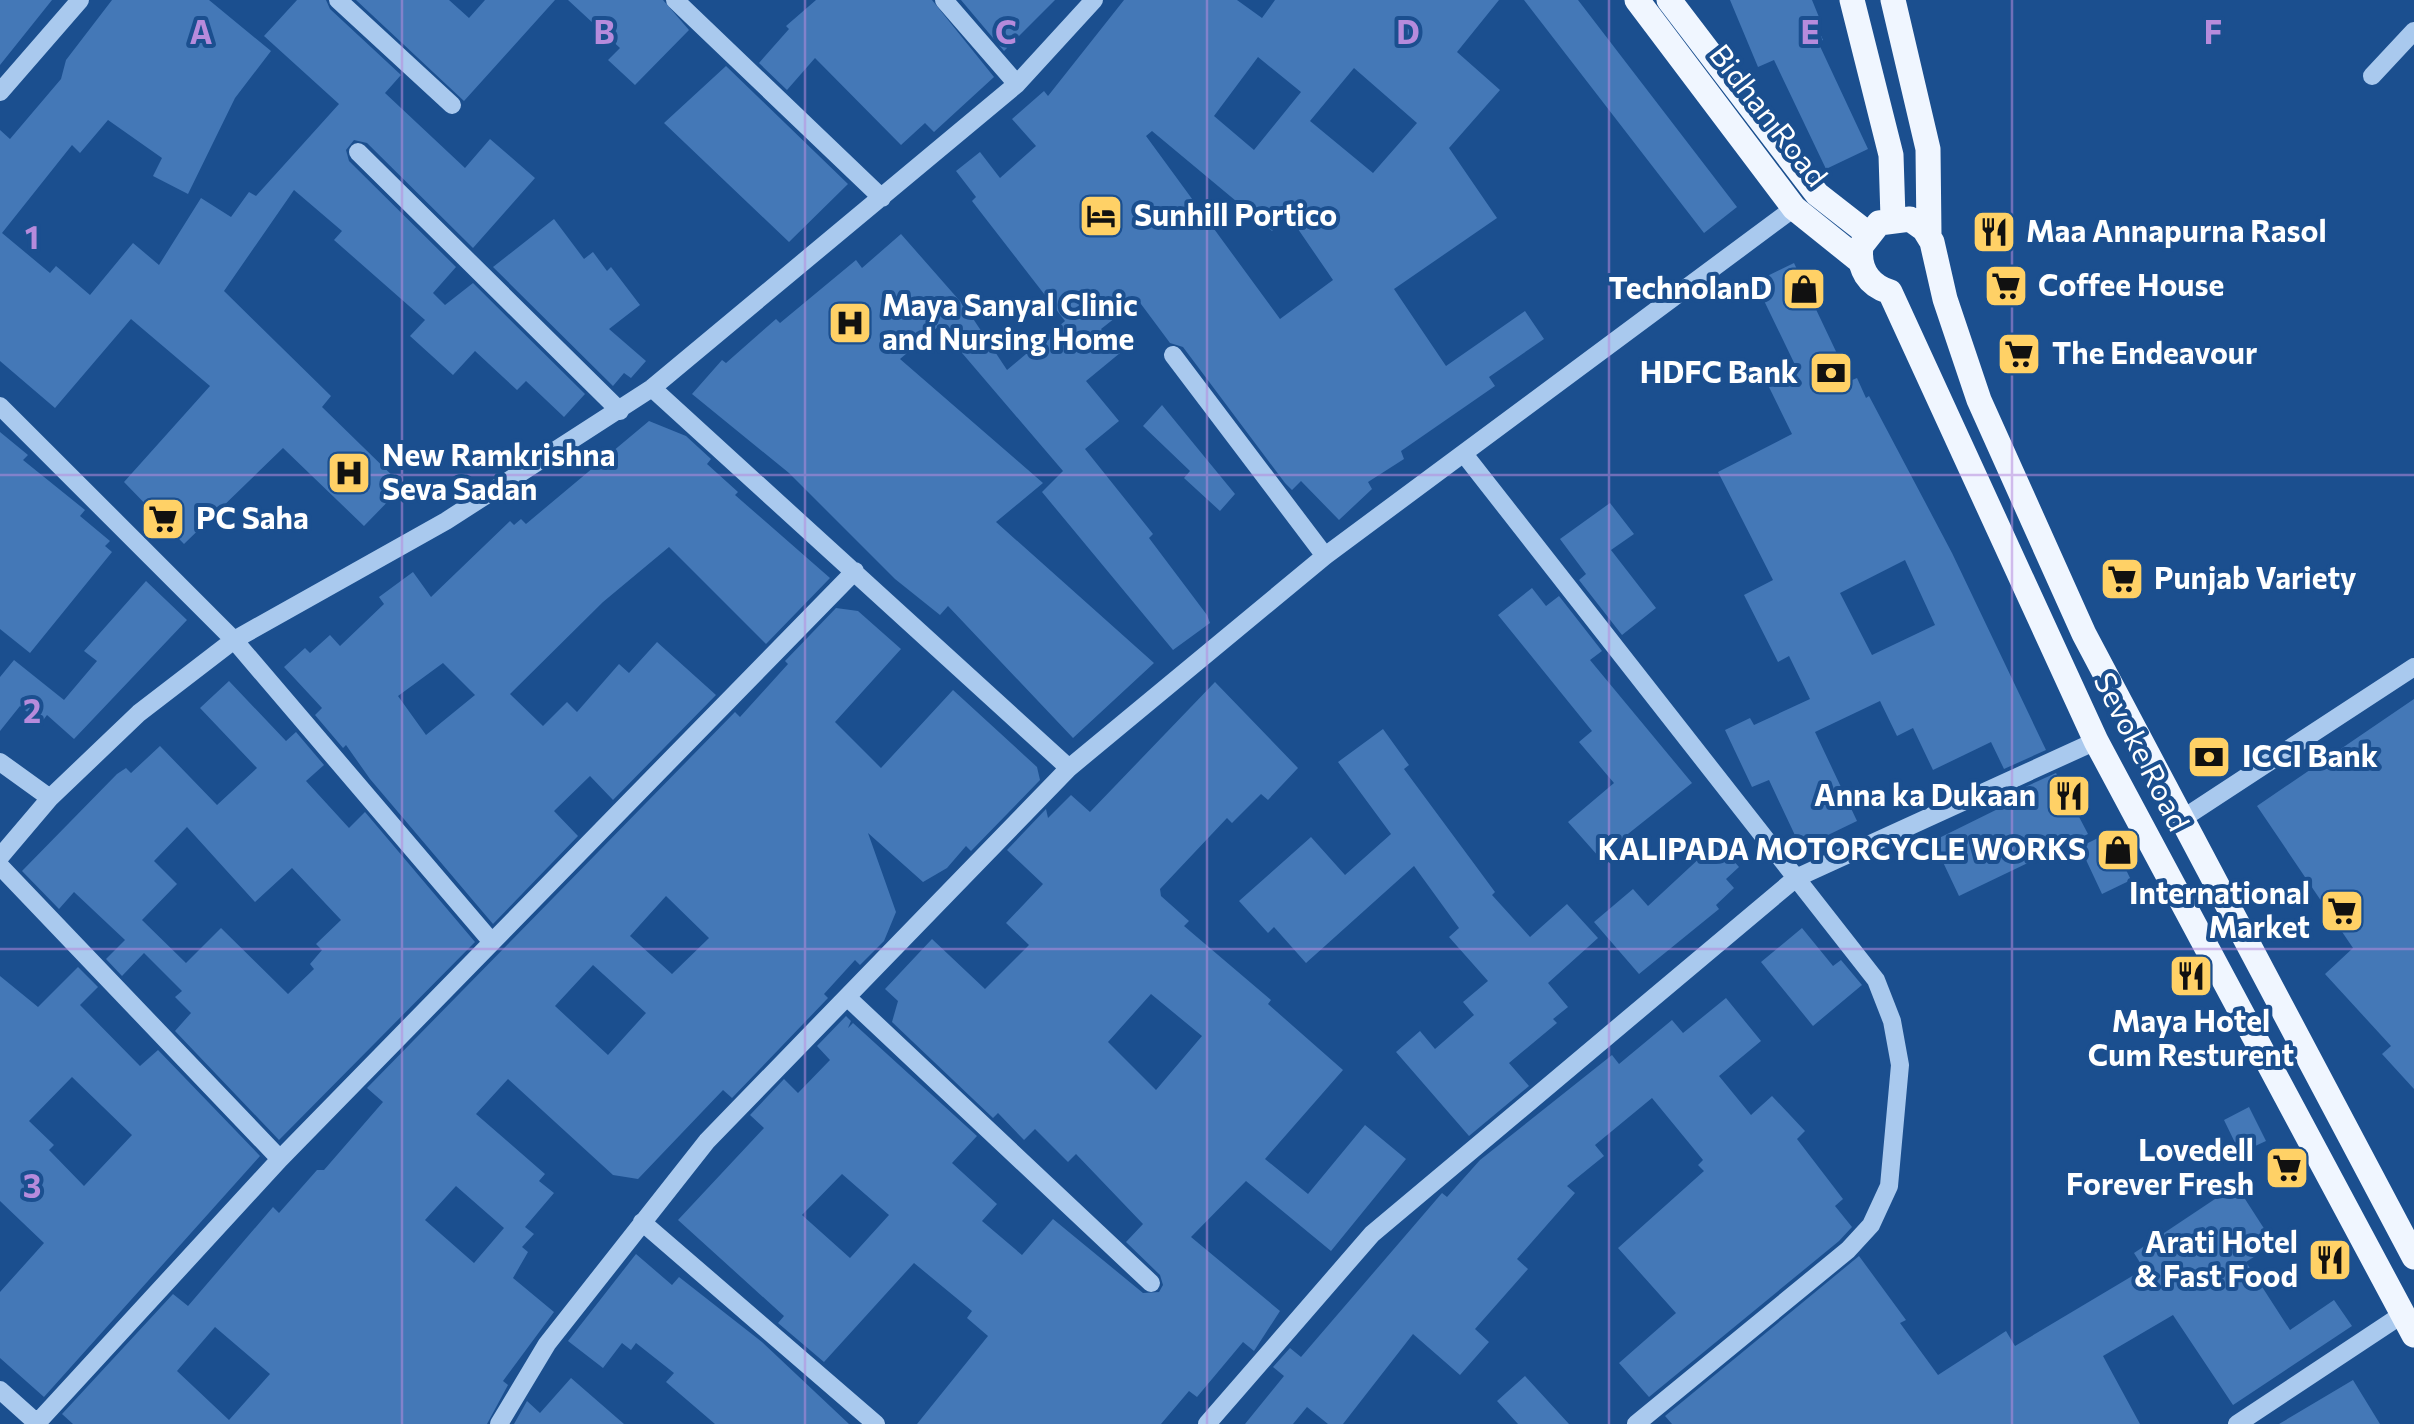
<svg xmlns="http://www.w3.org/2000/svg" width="2414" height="1424" font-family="Commissioner,sans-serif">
  <rect width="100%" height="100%" fill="#1b4f8f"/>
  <path fill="#4478b7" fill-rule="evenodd" d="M0,0h52l-52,65z
    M112,0h97l62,51 -36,47 -47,96 -35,-18 9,-18 -54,-38 -28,33 -8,-8 -70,88 48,40 6,-7 34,29 43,-52 26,22 42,-67 30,19 18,-25 7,4 83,-92 -75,-68 33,-36h29l4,9 71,66 -16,18 80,75 25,-29 45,39 -62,70 -106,-105 -13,-3 -8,10 3,11 107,106 -23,26 12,12 28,-22 112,111 -21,23 -38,-36 -9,9 -42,-39 -22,24 -43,-39 15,-16 -91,-80 8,-9 -48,-41 -70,101 107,105 -9,11 81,79 -39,40 -81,-78 -99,96 -60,-62 86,-96 -79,-67 -76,89 -55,-47v-231l10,9 51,-60 5,-19z
    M356,0h93l20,18 16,-18h70l-91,101z
    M568,0h95l26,30 -54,55 -27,-25 12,-12z
    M816,0h116l62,77 -60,55 -9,-9 -24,22 -86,-87 -28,32 -28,-27 30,-34 -3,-3z
    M961,0h94l-51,51z
    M1124,0h113l25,18 13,-18h224l-42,52 43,38 -51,58 48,70 -103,71 52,77 79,-55 19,28 -55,38 6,9 -94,65 3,8 -36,23 4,7 -33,31 -38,-39 -9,9 -7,-7 -102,-136 -13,-4 -32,-43 -37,29 19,24 -34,28 33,40 -34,28 68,85 -4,4 58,77 3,8 -37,27 -131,-158 21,-21 -124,-145 -39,33 143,124 -47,39 158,141 -81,75 -125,-132 -8,9 -45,-36 -106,-106 -97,-79 30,-34 4,3 50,-44 4,4 76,-63 6,8 39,-34 65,74 41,62 58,-49 -93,-120 4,-4 -20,-26 24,-19 20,26 36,-32 -24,-27 32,-28 4,5zM1258,57l43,35 -47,58 -40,-34zM1354,68l63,55 -44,50 -63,-52zM1152,131l120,100 15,-18 46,67 -53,39 -134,-183z
    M1524,0h54l159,207 -33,26z
    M1730,0h82l9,22 -5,3 7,15 -5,2 50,107 -42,20 -52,-109 -16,7z
    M726,66l122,118 -59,58 -125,-119z
    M554,219l30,40 9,-7 14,19 4,-4 29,38 -31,24 37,32 -15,17 -7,-5 -11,13 -120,-119z
    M1794,263l56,118 7,-3 9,20 3,-2 83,157 94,197 -42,19 -13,-27 -58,28 -20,-42 -16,8 -17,-35 -65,31 42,89 -56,27 -32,-68 -17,7 -27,-57 25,-12 4,7 56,-26 -21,-43 -11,6 -34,-67 29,-15 -55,-108 74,-38 -24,-49 30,-14 -43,-89zM1905,560l30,65 -63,30 -32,-62z
    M1162,405l73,89 -15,17 -36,-33 6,-7 -47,-45z
    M649,421l37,15 25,23 -4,5 31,28 -3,3 95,83 -64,66 -97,-97 -66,55 -93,92 33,32 24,-24 10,10 42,-48 10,9 28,-31 59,53 -103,105 -23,-24 -36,35 24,25 -85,88 -123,-145 -24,-34 -3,3 -28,-33 7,-7 -38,-41 21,-19 5,5 20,-18 10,11 44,-42 -5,-7 34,-25 18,25 79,-76 4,4 7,-6 5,5zM443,663l32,32 -49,40 -28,-39z
    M0,432l28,23 -5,5 62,50 -5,6 30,25 -5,5 7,6 -82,101 -30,-24z
    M1610,503l24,31 -23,16 45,58 -34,27 -43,-55 7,-6 -26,-35z
    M146,581l41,39 -113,119 -27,-24 -6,8 -21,-17 -20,25v-54l14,-17 50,40 33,-39 -13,-10z
    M1532,588l14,18 13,-10 43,55 -12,9 102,123 -93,74 -31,-35 46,-39 -35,-41 13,-11 -94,-116z
    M836,608l22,3 43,38 -66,73 46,46 72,-78 84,77 3,13 -69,71 -5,-5 -19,22 -24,14 -55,-49 28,79 -12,29 -24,24 -5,-5 -31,34 4,4 -96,100 -9,-8 -85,89 -25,-4 -105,-96 -32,35 69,60 -6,7 15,12 -29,34 9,7 -12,13 6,5 -15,26 41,34 -51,69 5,4 -21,39h-414l-11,-10 111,-120 15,12 85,-99 6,6 38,-43h7l59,-68 -16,-14 368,-376 5,5 48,-53 -3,-3zM666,896l43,42 -37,36 -42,-38zM593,965l53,48 -38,42 -53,-49zM456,1186l48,42 -30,35 -49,-43zM215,1327l55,47 -41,46 -52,-49z
    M229,681l57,60 10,-9 28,33 -18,16 43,47 16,-16 110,130 -196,198 -104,-109 16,-18 -16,-16 7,-6 -38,-38 -22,23 -16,-17 19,-19 -51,-48 -15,17 -37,-38 95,-97 9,-6 5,5 29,-27 57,59 40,-37 -57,-60zM187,827l68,75 37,-34 49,52 -25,24 6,6 -12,14 4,5 -26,25 -67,-66 -35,35 -44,-43 35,-36 -23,-23z
    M1215,682l83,86 -30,32 -7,-6 -29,29 -5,-5 -67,71 1,7 28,25 -5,5 87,74 -3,4 75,66 -78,89 43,35 57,-69 41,34 -75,92 -85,-70 -55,56 89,74 -26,40 -11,-9 -46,55 -8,-6 -28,33h-244l71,-88 -21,-18 5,-7 -58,-48 -90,99 -46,-39 6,-7 -106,-96 86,-92 -14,-13 34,-36 14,14 32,-33 -13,-14 29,-30 5,5 -3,7 5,-5 124,113 -25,27 45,41 -15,17 40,34 31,-36 90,74 16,-1 4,-7 -3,-10 -34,-33 17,-18 -67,-70 -8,8 -33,-33 -11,11 -26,-27 -5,5 -101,-96 6,-21 -13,-12 47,-50 53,50 44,-44 -23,-22 37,-39 -36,-34 39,-41 2,9 23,-23 19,17zM1151,994l51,42 -46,54 -48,-48zM842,1174l47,41 -39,43 -48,-43z
    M2414,699v390l-32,-35 9,-8 -66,-72 28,-26 -96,-142z
    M1383,729l26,36 -5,4 91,123 -3,3 38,42 37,-33 31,34 -50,45 20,24 -15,12 4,4 -48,40 20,23 -60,50 -73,-84 24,-21 15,18 39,-34 -11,-13 25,-21 -39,-44 10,-9 -45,-62 -108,97 -32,-36 -6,6 -29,-32 72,-64 34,38 46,-41 -53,-72z
    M2056,773l32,61 -129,62 -26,-55 85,-42 -4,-7z
    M2108,833l23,47 -29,14 -22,-47z
    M1717,842l22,25 -13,12 8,9 -18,17 3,4 -80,65 -45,-52 39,-33 15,17z
    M1802,928l31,38 8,-6 21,25 -49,41 -52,-64z
    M78,967l20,20 -18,18 60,61 18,-16 102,106 -216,241 -44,-39v-66l44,-49 -44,-42v-225l38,31zM72,1077l60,58 -48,51 -35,-36 5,-5 -25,-24z
    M1726,998l35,43 -42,35 32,39 21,-19 33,35 -8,8 46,60 -8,7 17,21 -13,14 -190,156 -30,-34 57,-50 -58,-65 86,-77 -6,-6 5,-5 -51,-62 -57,47 9,11 -37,30 8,7 -58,66 11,10 -53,60 14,13 -29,33 -47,-41 -70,90h-15l-21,-17 -14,17h-48l39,-48 -11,-9 17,-19 11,9 141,-164 5,4 33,-37 132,-105 7,9 53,-44 11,13z
    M2249,1107l17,34 -26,12 -16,-33z
    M2236,1185l38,59 -28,18 44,68 44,-30 18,26 -119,79 -60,-90 -70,41 37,68h-468l-7,-8 194,-160 47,64 -6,3 38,52 68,-44 9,15 129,-77 -10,-16z
    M636,1254l36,31 7,-8 83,65 87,82h-134l-49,-42 8,-9 -38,-30 -5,7 -9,-7 -19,25 -35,-27z
    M1525,1376l44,48h-51l-21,-23z
    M571,1378l53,46h-110l13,-23 13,12z
    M2353,1380l27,44h-101z"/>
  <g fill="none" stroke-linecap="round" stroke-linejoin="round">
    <path stroke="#a9c9ee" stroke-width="18" d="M338,0l114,105
      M675,0l207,198
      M944,0l73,84
      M2372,76l42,-45
      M0,92l80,-92
      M358,152l262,259
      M1173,355l152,201
      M652,388l417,380
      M0,406l234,234 257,301
      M1464,454l412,526 16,41 8,44 -11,121 -18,39 -23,25 -212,174
      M0,762l50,36
      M2182,819l232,-152
      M0,857l50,-59 89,-85 95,-73 212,-119 206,-133 365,-304 77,-84
      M0,866l280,293
      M847,997l304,286
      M642,1222l234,202
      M0,1390l38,34
      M37,1423l243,-264 575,-588
      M499,1424l48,-80 160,-203 362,-373 256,-212 469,-348
      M1207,1424l165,-190 424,-356 300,-137
      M2237,1424l166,-110"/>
    <path stroke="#f0f6ff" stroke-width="25" d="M1637,0l157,208 66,53
      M1669,0l148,194 50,39
      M1852,0l39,155 2,63
      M1893,0l35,149 1,86
      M2414,1257l-330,-623 -105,-234 -34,-101 -13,-57 -8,-13 -14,-10 -31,4 -18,23c-3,23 7,39 29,46l206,449 318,594"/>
  </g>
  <path fill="none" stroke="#b68bdc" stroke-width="2.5" stroke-opacity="0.55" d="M402,0v1424M805,0v1424M1207,0v1424M1609,0v1424M2012,0v1424M0,475h2414M0,949h2414"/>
  <defs>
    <symbol id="hotel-square" viewBox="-11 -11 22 22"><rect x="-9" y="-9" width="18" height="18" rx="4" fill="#ffd166" stroke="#1b4f8f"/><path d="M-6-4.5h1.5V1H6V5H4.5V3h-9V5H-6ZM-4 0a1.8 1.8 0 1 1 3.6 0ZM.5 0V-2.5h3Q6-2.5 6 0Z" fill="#111"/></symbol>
    <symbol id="restaurant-square" viewBox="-11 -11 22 22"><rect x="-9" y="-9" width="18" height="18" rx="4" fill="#ffd166" stroke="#1b4f8f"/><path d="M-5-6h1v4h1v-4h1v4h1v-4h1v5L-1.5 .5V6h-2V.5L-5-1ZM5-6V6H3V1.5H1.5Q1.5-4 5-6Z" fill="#111"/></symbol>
    <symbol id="supermarket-square" viewBox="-11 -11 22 22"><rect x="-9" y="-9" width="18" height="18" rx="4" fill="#ffd166" stroke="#1b4f8f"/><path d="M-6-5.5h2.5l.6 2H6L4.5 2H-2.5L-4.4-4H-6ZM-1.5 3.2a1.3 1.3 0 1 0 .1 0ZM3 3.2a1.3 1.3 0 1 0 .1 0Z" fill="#111"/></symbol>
    <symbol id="shop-square" viewBox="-11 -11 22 22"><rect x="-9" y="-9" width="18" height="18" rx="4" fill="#ffd166" stroke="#1b4f8f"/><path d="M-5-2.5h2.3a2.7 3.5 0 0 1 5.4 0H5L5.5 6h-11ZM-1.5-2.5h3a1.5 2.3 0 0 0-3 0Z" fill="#111"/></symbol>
    <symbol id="hospital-square" viewBox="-11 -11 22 22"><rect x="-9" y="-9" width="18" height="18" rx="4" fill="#ffd166" stroke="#1b4f8f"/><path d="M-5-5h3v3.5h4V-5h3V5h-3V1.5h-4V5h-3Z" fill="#111"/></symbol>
    <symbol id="bank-square" viewBox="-11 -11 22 22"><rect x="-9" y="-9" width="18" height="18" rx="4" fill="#ffd166" stroke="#1b4f8f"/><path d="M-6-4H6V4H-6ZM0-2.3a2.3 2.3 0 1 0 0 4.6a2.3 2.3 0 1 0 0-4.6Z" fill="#111"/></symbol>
  </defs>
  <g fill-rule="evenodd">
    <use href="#hotel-square" x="1076" y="191" width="50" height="50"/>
    <use href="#restaurant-square" x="1969" y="207" width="50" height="50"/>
    <use href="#supermarket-square" x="1981" y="261" width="50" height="50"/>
    <use href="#shop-square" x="1779" y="264" width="50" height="50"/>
    <use href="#hospital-square" x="825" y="298" width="50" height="50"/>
    <use href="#supermarket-square" x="1994" y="329" width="50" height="50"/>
    <use href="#bank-square" x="1806" y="348" width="50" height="50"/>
    <use href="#hospital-square" x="324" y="448" width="50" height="50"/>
    <use href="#supermarket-square" x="138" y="494" width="50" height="50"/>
    <use href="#supermarket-square" x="2097" y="554" width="50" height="50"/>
    <use href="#bank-square" x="2184" y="732" width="50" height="50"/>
    <use href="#restaurant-square" x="2044" y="771" width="50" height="50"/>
    <use href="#shop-square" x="2093" y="825" width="50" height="50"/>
    <use href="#supermarket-square" x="2317" y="886" width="50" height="50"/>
    <use href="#restaurant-square" x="2166" y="951" width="50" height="50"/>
    <use href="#supermarket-square" x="2262" y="1143" width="50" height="50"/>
    <use href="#restaurant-square" x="2305" y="1235" width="50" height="50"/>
  </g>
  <g text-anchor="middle" stroke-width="8" stroke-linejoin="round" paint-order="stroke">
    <g font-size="30" fill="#fff" stroke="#1b4f8f">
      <text transform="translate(1768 116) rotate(52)" y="10">Bidhan Road</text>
      <text transform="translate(2141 752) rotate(63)" y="10">Sevoke Road</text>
    </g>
    <g font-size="30" font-weight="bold" fill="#fff" stroke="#1b4f8f" text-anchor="start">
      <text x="1134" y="226">Sunhill Portico</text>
      <text x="2026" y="242">Maa Annapurna Rasol</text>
      <text x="2038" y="296">Coffee House</text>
      <text x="1772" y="299" text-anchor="end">TechnolanD</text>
      <text x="882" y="316">Maya Sanyal Clinic<tspan x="882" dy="34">and Nursing Home</tspan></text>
      <text x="2052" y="364">The Endeavour</text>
      <text x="1798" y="383" text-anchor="end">HDFC Bank</text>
      <text x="382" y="466">New Ramkrishna<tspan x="382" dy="34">Seva Sadan</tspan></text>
      <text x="196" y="529">PC Saha</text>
      <text x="2154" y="589">Punjab Variety</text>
      <text x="2242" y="767">ICCI Bank</text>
      <text x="2036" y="806" text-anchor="end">Anna ka Dukaan</text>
      <text x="2086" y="860" text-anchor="end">KALIPADA MOTORCYCLE WORKS</text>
      <text x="2310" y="904" text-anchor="end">International<tspan x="2310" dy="34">Market</tspan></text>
      <text x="2191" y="1032" text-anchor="middle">Maya Hotel<tspan x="2191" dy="34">Cum Resturent</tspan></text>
      <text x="2254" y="1161" text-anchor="end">Lovedell<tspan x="2254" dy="34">Forever Fresh</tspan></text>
      <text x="2298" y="1253" text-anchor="end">Arati Hotel<tspan x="2298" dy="34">&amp; Fast Food</tspan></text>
    </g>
  </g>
  <g font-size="32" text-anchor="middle" font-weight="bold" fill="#b68bdc" stroke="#1b4f8f" stroke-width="8" stroke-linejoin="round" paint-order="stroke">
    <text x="201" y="44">A</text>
    <text x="604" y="44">B</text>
    <text x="1006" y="44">C</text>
    <text x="1408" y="44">D</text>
    <text x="1810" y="44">E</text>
    <text x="2213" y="44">F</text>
    <text x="32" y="249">1</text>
    <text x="32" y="723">2</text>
    <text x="32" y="1198">3</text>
  </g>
</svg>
